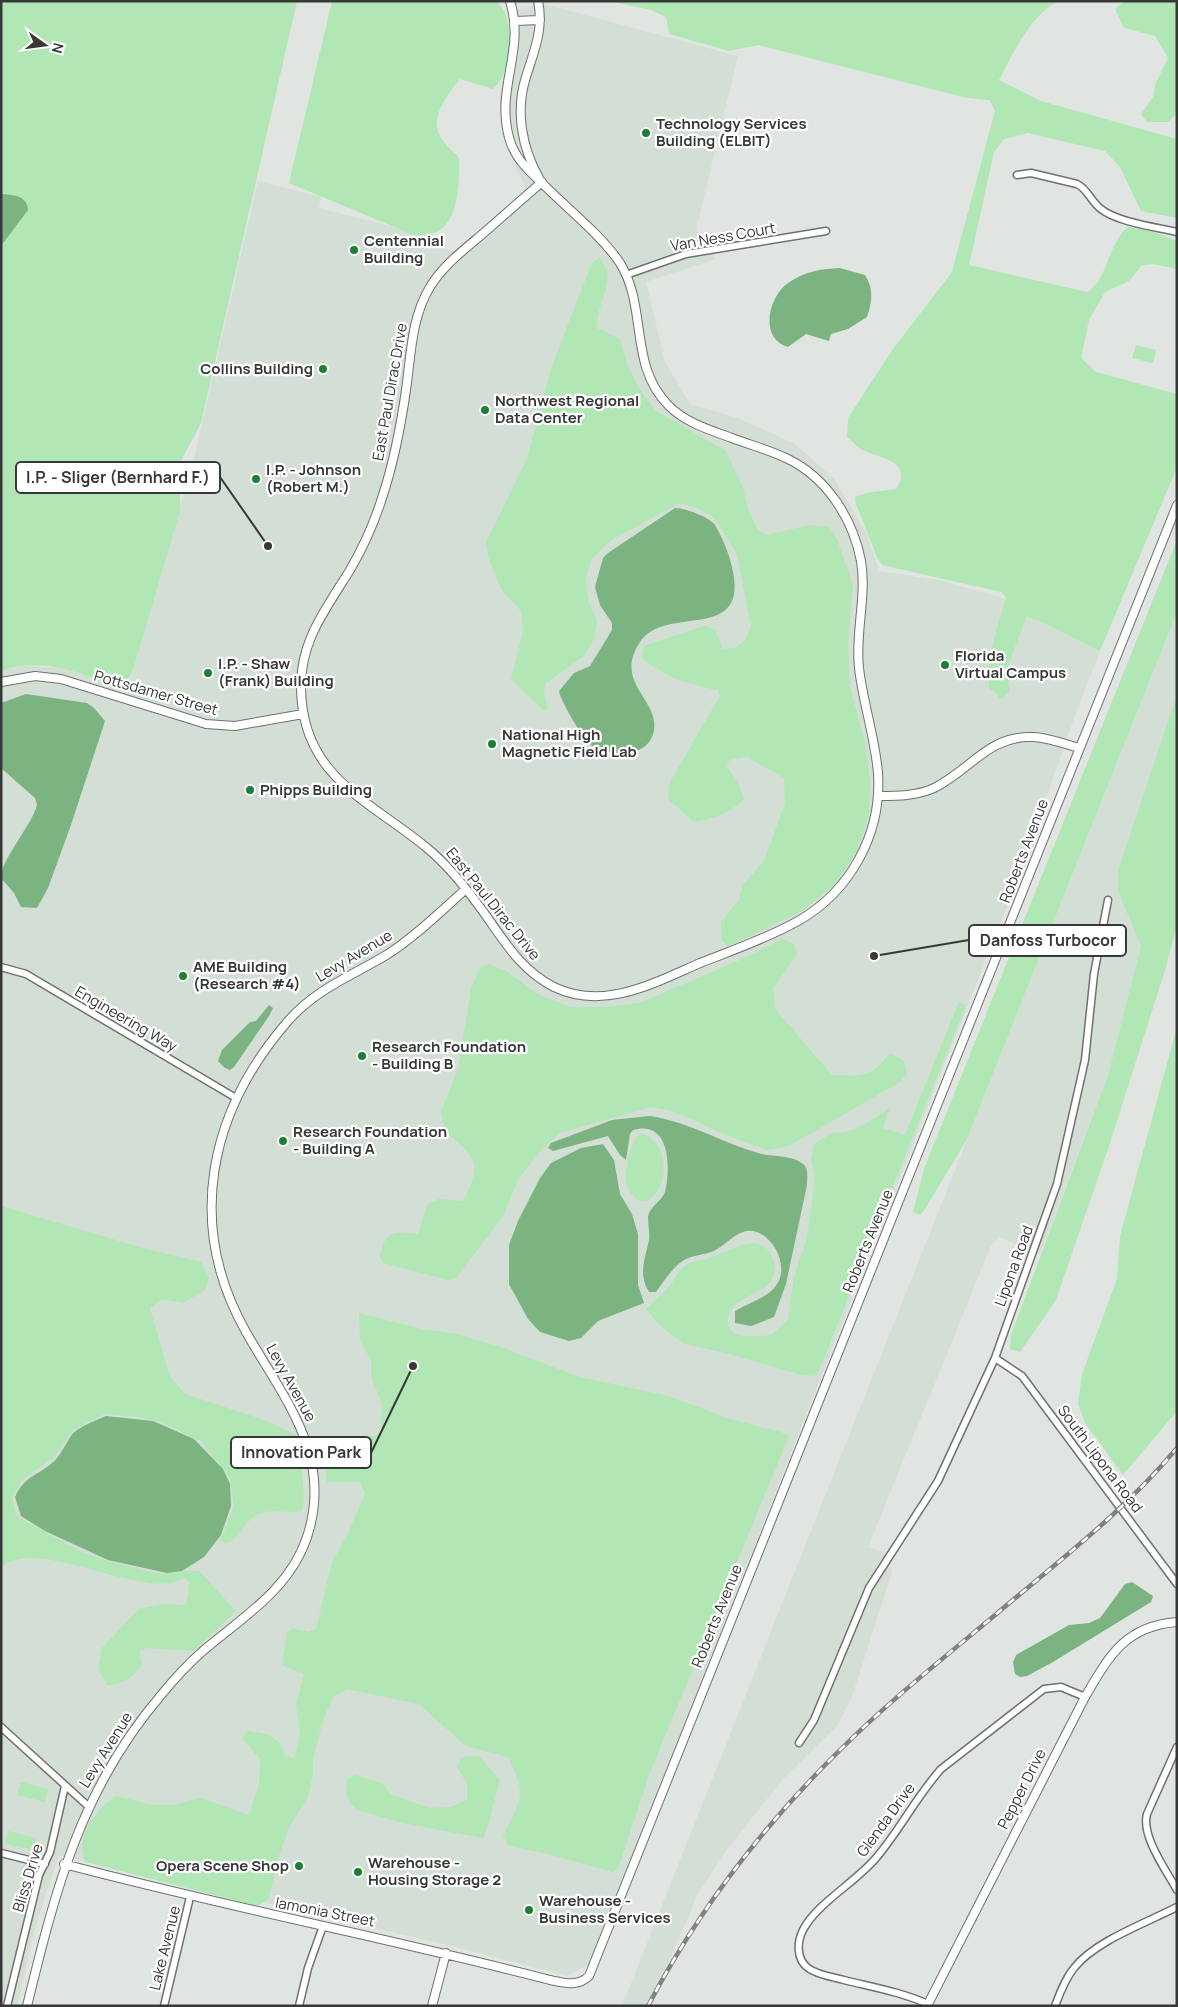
<svg xmlns="http://www.w3.org/2000/svg" width="1178" height="2007" font-family="Manrope,sans-serif">
  <rect width="100%" height="100%" fill="#e1e5e1"/>
  <path fill="#d3ded4" d="M544,4l194,52 -42,174 20,29 -70,23 19,80 25,42 48,14 57,26 39,35 33,55 12,37 59,9 56,15 26,11 80,45 -28,73 -53,152 -430,1088 -23,12 -114,-30 -393,-91 -24,73 -18,78h-16v-1335l22,-5 42,2 62,23 66,-229 65,-281 63,16 -2,11 95,24 -2,11 42,8 67,-57 4,-7 -19,-44 -5,-25 -1,-24 12,-55 -4,-27z
    M1177,612v83l-59,175 23,76 -33,129 -68,179 -41,-17 -8,9 -123,301 16,5 8,20 -40,125 -15,29 -55,54 -56,71 -28,43 -48,112h-28z"/>
  <path fill="#b1e6b5" d="M1,1h296l-96,422 -28,53 7,3v32l-48,162 -9,12c-13,1 -26,-6 -38,-10 -27,-10 -58,-14 -84,-4z
    M332,1h165c3,4 7,9 9,14 7,18 4,61 -13,74l-33,-10c-11,13 -31,39 -20,57 4,8 13,15 19,22 0,21 1,58 -19,72 -5,3 -13,5 -19,8l-132,-55z
    M609,1h450c-28,13 -46,52 -60,79l42,21 136,38v79l-36,-7 -21,-44 -15,-16 -77,-18 -24,6 -10,13 -25,113 118,27c20,-10 21,-49 41,-65l24,4 25,10v28l-24,-5 -11,1 -13,16 -24,11 -16,28 -8,38 15,14 81,22v73l-77,184 -47,-24 -26,-11 -19,49 1,27 -8,8 -5,-7 -7,-5c-4,-30 10,-62 17,-91l-5,-5 -119,-27 -5,-8 -21,-53 -1,-7 11,-4 30,-4c20,-30 -22,-31 -37,-41 -4,-3 -8,-8 -12,-11l1,-19 45,-69 59,-77 43,-161 -5,-11 -23,-2 -209,-53 -29,6 -60,-17 -3,-17 -15,-7z
    M1125,1h52v112l-9,9h-21l-6,-8 12,-17 2,-12 13,-27 -13,-22 -31,-8 -9,-19z
    M599,258c21,19 -4,46 -2,70l23,11 7,25 13,26 16,21 70,40 17,37 6,24 9,18 8,5 44,-10 17,2 10,12 16,46 -5,58 2,44 15,56 5,38 -1,34 -14,40 -21,30 -32,26 -74,35 -6,-5 -1,-19 18,-22 4,-15 21,-24 21,-57 -1,-26 -37,-21 -18,3 -2,7 12,18 5,14c-14,15 -31,19 -50,23l-26,-23 2,-17 50,-86 -2,-6c-30,-5 -52,-13 -76,-32l2,-12 60,-20 11,3 8,20 11,-1 11,-7 6,-15 -14,-72 -23,-37 -20,-10 -14,-4 -67,36 -21,19 -7,21 4,25 8,16 -3,19 -10,17 -39,28 -1,12 4,12 -5,2 -32,-31 12,-48 -2,-20 -20,-22 -12,-30 -3,-16 42,-87 23,-88 41,-105z
    M1136,345l20,5 -3,13 -21,-5z
    M1177,540v72l-210,527 -42,70 -5,6 -7,-3 12,-46z
    M1177,695v230l-11,42 -56,176 -54,157 -36,52 -10,-3 1,-14 97,-260 33,-129 -23,-55v-21z
    M782,939l12,5 3,10 -24,35 2,20 57,66c32,1 37,4 58,-22l14,8 3,13 -7,8 -111,64 -22,4 -39,-14 -52,-24 -25,-5 -92,26 -17,16 -23,29 -17,40 -47,61 -7,1 -64,-17 -4,-6c5,-26 13,-26 38,-23l10,-30 11,-5 24,2c34,-61 -18,-45 -22,-89l17,-42 13,-81 9,-21 9,-4 17,7 33,24 31,12h36l34,-4 109,-47z
    M959,1002l6,3 -1,5 -146,363 -4,3 -16,-2 -72,-21 -41,-9 -26,-19 -13,-16c8,-8 17,-16 24,-24 5,-5 7,-12 11,-16 9,-8 18,-8 29,-11 27,-9 56,-33 66,11 -3,7 -5,14 -12,19 -10,6 -21,10 -30,18 -12,12 -7,28 10,30 8,1 18,0 27,-1l17,-15 6,-43 13,-39 8,-59 -4,-20 3,-15 20,-12c17,4 42,-15 56,-24l-7,20 22,7z
    M1177,1027v384l-54,64 -38,-52 -7,-19 4,-30 35,-95 3,-43z
    M641,1133c29,9 30,55 5,69l-9,-2c-5,-5 -10,-11 -11,-17 -1,-15 4,-41 15,-50z
    M1,1206l145,43 55,13 8,16 -4,12 -22,13 -21,-4 -12,9 19,67 16,19 79,26 32,15c1,27 12,49 6,76 -19,4 -34,-6 -52,9 -12,10 -8,17 -25,24l-4,-5 13,-33 -4,-28 -29,-37 -41,-19 -21,-5 -34,-3 -31,15 -21,29 -30,21 -11,19 5,19c25,12 50,29 75,39 21,7 42,12 63,17 16,3 34,-5 45,-1l36,39 -42,40 -47,-3 -8,3 3,14c-10,13 -18,19 -35,20l-9,-17 4,-20 37,-39 26,-5 21,1 4,-23 -6,-4c-5,2 -10,5 -15,5 -43,7 -137,-46 -168,-15z
    M359,1313l63,16 35,5 50,15 72,28 90,19 61,23 51,13 8,4 -140,339 -30,91 -6,6 -65,-18 -39,-8 -6,-10c18,-37 25,-40 5,-79l-42,-11 -47,-42 -72,-15 -14,8 -9,20 -11,41v17l-5,21 -19,32 -11,30 -9,40 -11,8 -173,-44c-1,-5 -3,-10 -3,-15 0,-19 19,-42 34,-51l37,9h21l27,-7 48,17 10,-31 1,-25 -18,-21 6,-7 19,3 14,9 3,12 11,4 5,-28 -4,-26 8,-31 -22,-9 5,-33 5,-4 17,4 7,-3 16,-67 16,-28 17,-41 -5,-11h-33l-5,-45c20,-1 43,4 59,-4l1,-29 -11,-28v-16l-11,-20z
    M468,1756h11l21,24 -13,49 -4,9c-24,-5 -117,-19 -131,-33 -7,-8 -6,-17 -5,-26l8,-4 27,8 8,11 39,14 22,-1 16,-7v-17l-10,-16 4,-9z
    M21,1782l27,7 -3,13 -28,-7z
    M8,1831l28,7 -3,12 -28,-6z"/>
  <path fill="#7bb481" d="M1,194c12,1 26,1 27,16l-27,36z
    M840,268l25,7c9,14 7,27 2,42l-19,12 -17,5 -2,7 -23,-7 -18,13c-29,-8 -20,-50 0,-64 17,-12 33,-14 52,-15z
    M675,508c10,0 34,9 40,17 9,15 17,36 19,53 8,63 -70,27 -94,64 -27,41 19,57 14,88 -5,29 -43,27 -63,15 -8,-6 -31,-45 -32,-54l15,-18 16,-7 22,-36v-7l-12,-18 -5,-18 8,-29 5,-5z
    M26,694l61,9 7,5 11,13 -34,104 -23,63 -11,20 -16,-1 -7,-14 -13,-15c0,-19 30,-51 36,-73l-2,-7 -34,-30v-65z
    M269,1005l4,3 -4,8 -35,51 -4,3 -5,-2 -7,-7 4,-11 28,-28 6,-1z
    M650,1116c40,6 74,28 112,38 13,3 30,1 41,10 6,5 4,13 4,21l-21,99 -12,33 -23,9 -16,-3v-12c10,-6 34,-15 40,-24 19,-23 -9,-64 -32,-55 -8,2 -21,15 -29,19 -10,4 -21,4 -30,9 -11,7 -20,21 -28,32h-7c-11,-18 -4,-33 0,-52 1,-8 -1,-15 -1,-23 1,-10 14,-16 17,-25 6,-25 5,-73 -32,-62l-3,4 -4,26 -6,-5 -12,-19 -55,15 -5,-3 3,-5 61,-23z
    M603,1144l11,16 6,34 12,20 6,20v51l6,18 -46,18 -17,17 -12,3 -29,-9 -12,-13 -19,-35v-39l9,-24 22,-43 11,-15 30,-15z
    M106,1416l47,5 41,18 29,30 7,15 1,22 -10,29 -17,22 -22,14 -15,2 -59,-13 -63,-29 -24,-15 -6,-19c11,-24 26,-21 42,-39 7,-8 12,-23 20,-28 9,-6 20,-10 29,-14z
    M1132,1582l21,14 -2,6 -98,60 -26,14 -7,1 -5,-3 -2,-12 3,-7 53,-30 20,-2 11,-5 25,-34z"/>
  <g fill="none" stroke-linecap="round" stroke-linejoin="round">
    <defs>
      <path id="minor" d="M1017,175l14,-2 46,11c11,5 14,18 24,25 16,13 55,18 76,23
        M626,275l60,-21 140,-23
        M1,967l25,7 210,124
        M995,1358l27,18 155,208
        M1,1727l87,79
        M799,1743l15,-23 55,-132 69,-107 57,-123 62,-174 28,-124 9,-86 14,-74
        M1177,1747l-30,67c-6,22 19,56 30,76
        M1,1853l44,11
        M928,2004c-27,-12 -56,-17 -84,-24 -11,-3 -27,-5 -36,-12 -12,-9 -11,-26 -5,-38 13,-26 53,-48 73,-72 24,-28 40,-61 65,-89l103,-80 17,-2 24,10
        M7,2006l32,-131 11,-23 15,-66
        M164,2006l26,-109
        M299,2006l9,-38 15,-42
        M1055,2006c5,-13 10,-27 19,-38 21,-27 72,-45 103,-61"/>
      <path id="tertiary" d="M510,1c16,51 -16,88 0,140 7,21 21,31 36,46 23,23 56,49 74,76 28,45 8,102 49,143 17,17 41,24 63,32 18,7 38,12 56,21 39,19 65,60 73,102 6,36 -6,71 -2,107 4,35 16,69 19,105 4,60 -27,118 -80,148 -30,17 -65,29 -98,42 -46,20 -96,48 -146,24 -34,-17 -51,-48 -72,-77 -16,-22 -34,-45 -55,-62 -58,-48 -125,-71 -126,-160 -1,-47 25,-79 49,-118 14,-24 25,-49 33,-75 11,-34 18,-70 23,-105 5,-34 5,-72 24,-103 12,-20 31,-35 49,-50 21,-18 42,-37 63,-55
        M538,1c6,28 -4,50 -12,76 -11,34 -4,71 13,101
        M515,21l25,-1
        M1,682l34,-6 26,3 145,45 29,2 68,-12
        M878,796c19,0 39,0 56,-8 37,-18 54,-53 100,-51 15,1 31,7 45,11
        M64,1864c162,43 325,74 486,116 14,3 28,7 39,-4l588,-1471
        M27,2006c29,-118 54,-218 135,-312 13,-16 27,-31 42,-44 39,-33 86,-61 103,-113 27,-81 -23,-138 -61,-205 -61,-108 -37,-220 42,-311 29,-33 64,-45 100,-67 28,-18 53,-43 78,-65
        M432,2006l14,-53
        M927,2006l158,-309c24,-41 40,-71 92,-75"/>
    </defs>
    <use href="#minor" stroke="#6e726e" stroke-width="9"/>
    <use href="#tertiary" stroke="#6e726e" stroke-width="10"/>
    <use href="#minor" stroke="#fff" stroke-width="6"/>
    <use href="#tertiary" stroke="#fff" stroke-width="8"/>
    <defs>
      <path id="rail" d="M648,2006c49,-94 115,-180 190,-254 49,-49 103,-92 156,-136 62,-53 130,-104 183,-168"/>
    </defs>
    <use href="#rail" stroke="#808280" stroke-width="4.5"/>
    <use href="#rail" stroke="#fff" stroke-width="2.5" stroke-dasharray="8" stroke-linecap="butt"/>
  </g>
  <g fill="#1c8034" stroke="#fff" stroke-width="2">
    <circle cx="646" cy="133" r="5"/>
    <circle cx="354" cy="250" r="5"/>
    <circle cx="323" cy="369" r="5"/>
    <circle cx="485" cy="410" r="5"/>
    <circle cx="256" cy="479" r="5"/>
    <circle cx="945" cy="665" r="5"/>
    <circle cx="208" cy="673" r="5"/>
    <circle cx="492" cy="744" r="5"/>
    <circle cx="250" cy="790" r="5"/>
    <circle cx="183" cy="976" r="5"/>
    <circle cx="362" cy="1056" r="5"/>
    <circle cx="283" cy="1141" r="5"/>
    <circle cx="299" cy="1866" r="5"/>
    <circle cx="358" cy="1872" r="5"/>
    <circle cx="529" cy="1910" r="5"/>
  </g>
  <g text-anchor="middle" stroke-width="4.5" stroke-linejoin="round" paint-order="stroke">
    <g font-size="15" font-weight="bold" fill="#373837" stroke="#fff" text-anchor="start">
      <text x="656" y="129">Technology Services<tspan x="656" dy="17">Building (ELBIT)</tspan></text>
      <text x="364" y="246">Centennial<tspan x="364" dy="17">Building</tspan></text>
      <text x="313" y="374" text-anchor="end">Collins Building</text>
      <text x="495" y="406">Northwest Regional<tspan x="495" dy="17">Data Center</tspan></text>
      <text x="266" y="475">I.P. - Johnson<tspan x="266" dy="17">(Robert M.)</tspan></text>
      <text x="955" y="661">Florida<tspan x="955" dy="17">Virtual Campus</tspan></text>
      <text x="218" y="669">I.P. - Shaw<tspan x="218" dy="17">(Frank) Building</tspan></text>
      <text x="502" y="740">National High<tspan x="502" dy="17">Magnetic Field Lab</tspan></text>
      <text x="260" y="795">Phipps Building</text>
      <text x="193" y="972">AME Building<tspan x="193" dy="17">(Research #4)</tspan></text>
      <text x="372" y="1052">Research Foundation<tspan x="372" dy="17">- Building B</tspan></text>
      <text x="293" y="1137">Research Foundation<tspan x="293" dy="17">- Building A</tspan></text>
      <text x="368" y="1868">Warehouse -<tspan x="368" dy="17">Housing Storage 2</tspan></text>
      <text x="289" y="1871" text-anchor="end">Opera Scene Shop</text>
      <text x="539" y="1906">Warehouse -<tspan x="539" dy="17">Business Services</tspan></text>
    </g>
    <g font-size="15" fill="#373837" stroke="#fff">
      <text transform="translate(723 237) rotate(-10)" y="5">Van Ness Court</text>
      <text transform="translate(390 392) rotate(-80)" y="5">East Paul Dirac Drive</text>
      <text transform="translate(156 693) rotate(16)" y="5">Pottsdamer Street</text>
      <text transform="translate(1024 851) rotate(-69)" y="5">Roberts Avenue</text>
      <text transform="translate(493 904) rotate(51)" y="5">East Paul Dirac Drive</text>
      <text transform="translate(354 956) rotate(-31)" y="5">Levy Avenue</text>
      <text transform="translate(126 1019) rotate(30)" y="5">Engineering Way</text>
      <text transform="translate(868 1241) rotate(-68)" y="5">Roberts Avenue</text>
      <text transform="translate(1014 1266) rotate(-70)" y="5">Lipona Road</text>
      <text transform="translate(291 1383) rotate(61)" y="5">Levy Avenue</text>
      <text transform="translate(1100 1459) rotate(53)" y="5">South Lipona Road</text>
      <text transform="translate(717 1616) rotate(-68)" y="5">Roberts Avenue</text>
      <text transform="translate(106 1750) rotate(-58)" y="5">Levy Avenue</text>
      <text transform="translate(1022 1789) rotate(-63)" y="5">Pepper Drive</text>
      <text transform="translate(886 1820) rotate(-54)" y="5">Glenda Drive</text>
      <text transform="translate(28 1878) rotate(-73)" y="5">Bliss Drive</text>
      <text transform="translate(325 1912) rotate(11)" y="5">Iamonia Street</text>
      <text transform="translate(165 1948) rotate(-76)" y="5">Lake Avenue</text>
    </g>
  </g>
  <path fill="none" stroke="#373837" stroke-width="2" d="M268 546L220 477M874 956L969 940M413 1366L371 1453"/>
  <g fill="#373837" stroke="#fff" stroke-width="2">
    <circle cx="268" cy="546" r="5"/>
    <circle cx="874" cy="956" r="5"/>
    <circle cx="413" cy="1366" r="5"/>
  </g>
  <g fill="#fff" stroke="#373837" stroke-width="2">
    <rect x="16" y="462" width="204" height="31" rx="5"/>
    <rect x="969" y="925" width="157" height="31" rx="5"/>
    <rect x="231" y="1437" width="140" height="31" rx="5"/>
  </g>
  <g font-size="16" text-anchor="middle" font-weight="bold" fill="#373837">
    <text x="118" y="483">I.P. - Sliger (Bernhard F.)</text>
    <text x="1048" y="946">Danfoss Turbocor</text>
    <text x="301" y="1458">Innovation Park</text>
  </g>
  <rect width="1178" height="2007" fill="none" stroke="#373837" stroke-width="5"/>
  <g transform="translate(45 45) rotate(104)" stroke="#ffffff" stroke-width="4" paint-order="stroke">
  <path d="M0-4L9 19L0 12L-9 19Z" fill="#373837"/>
  <text y="-8" font-size="14" font-weight="bold" text-anchor="middle" fill="#373837">N</text>
  </g>
</svg>
